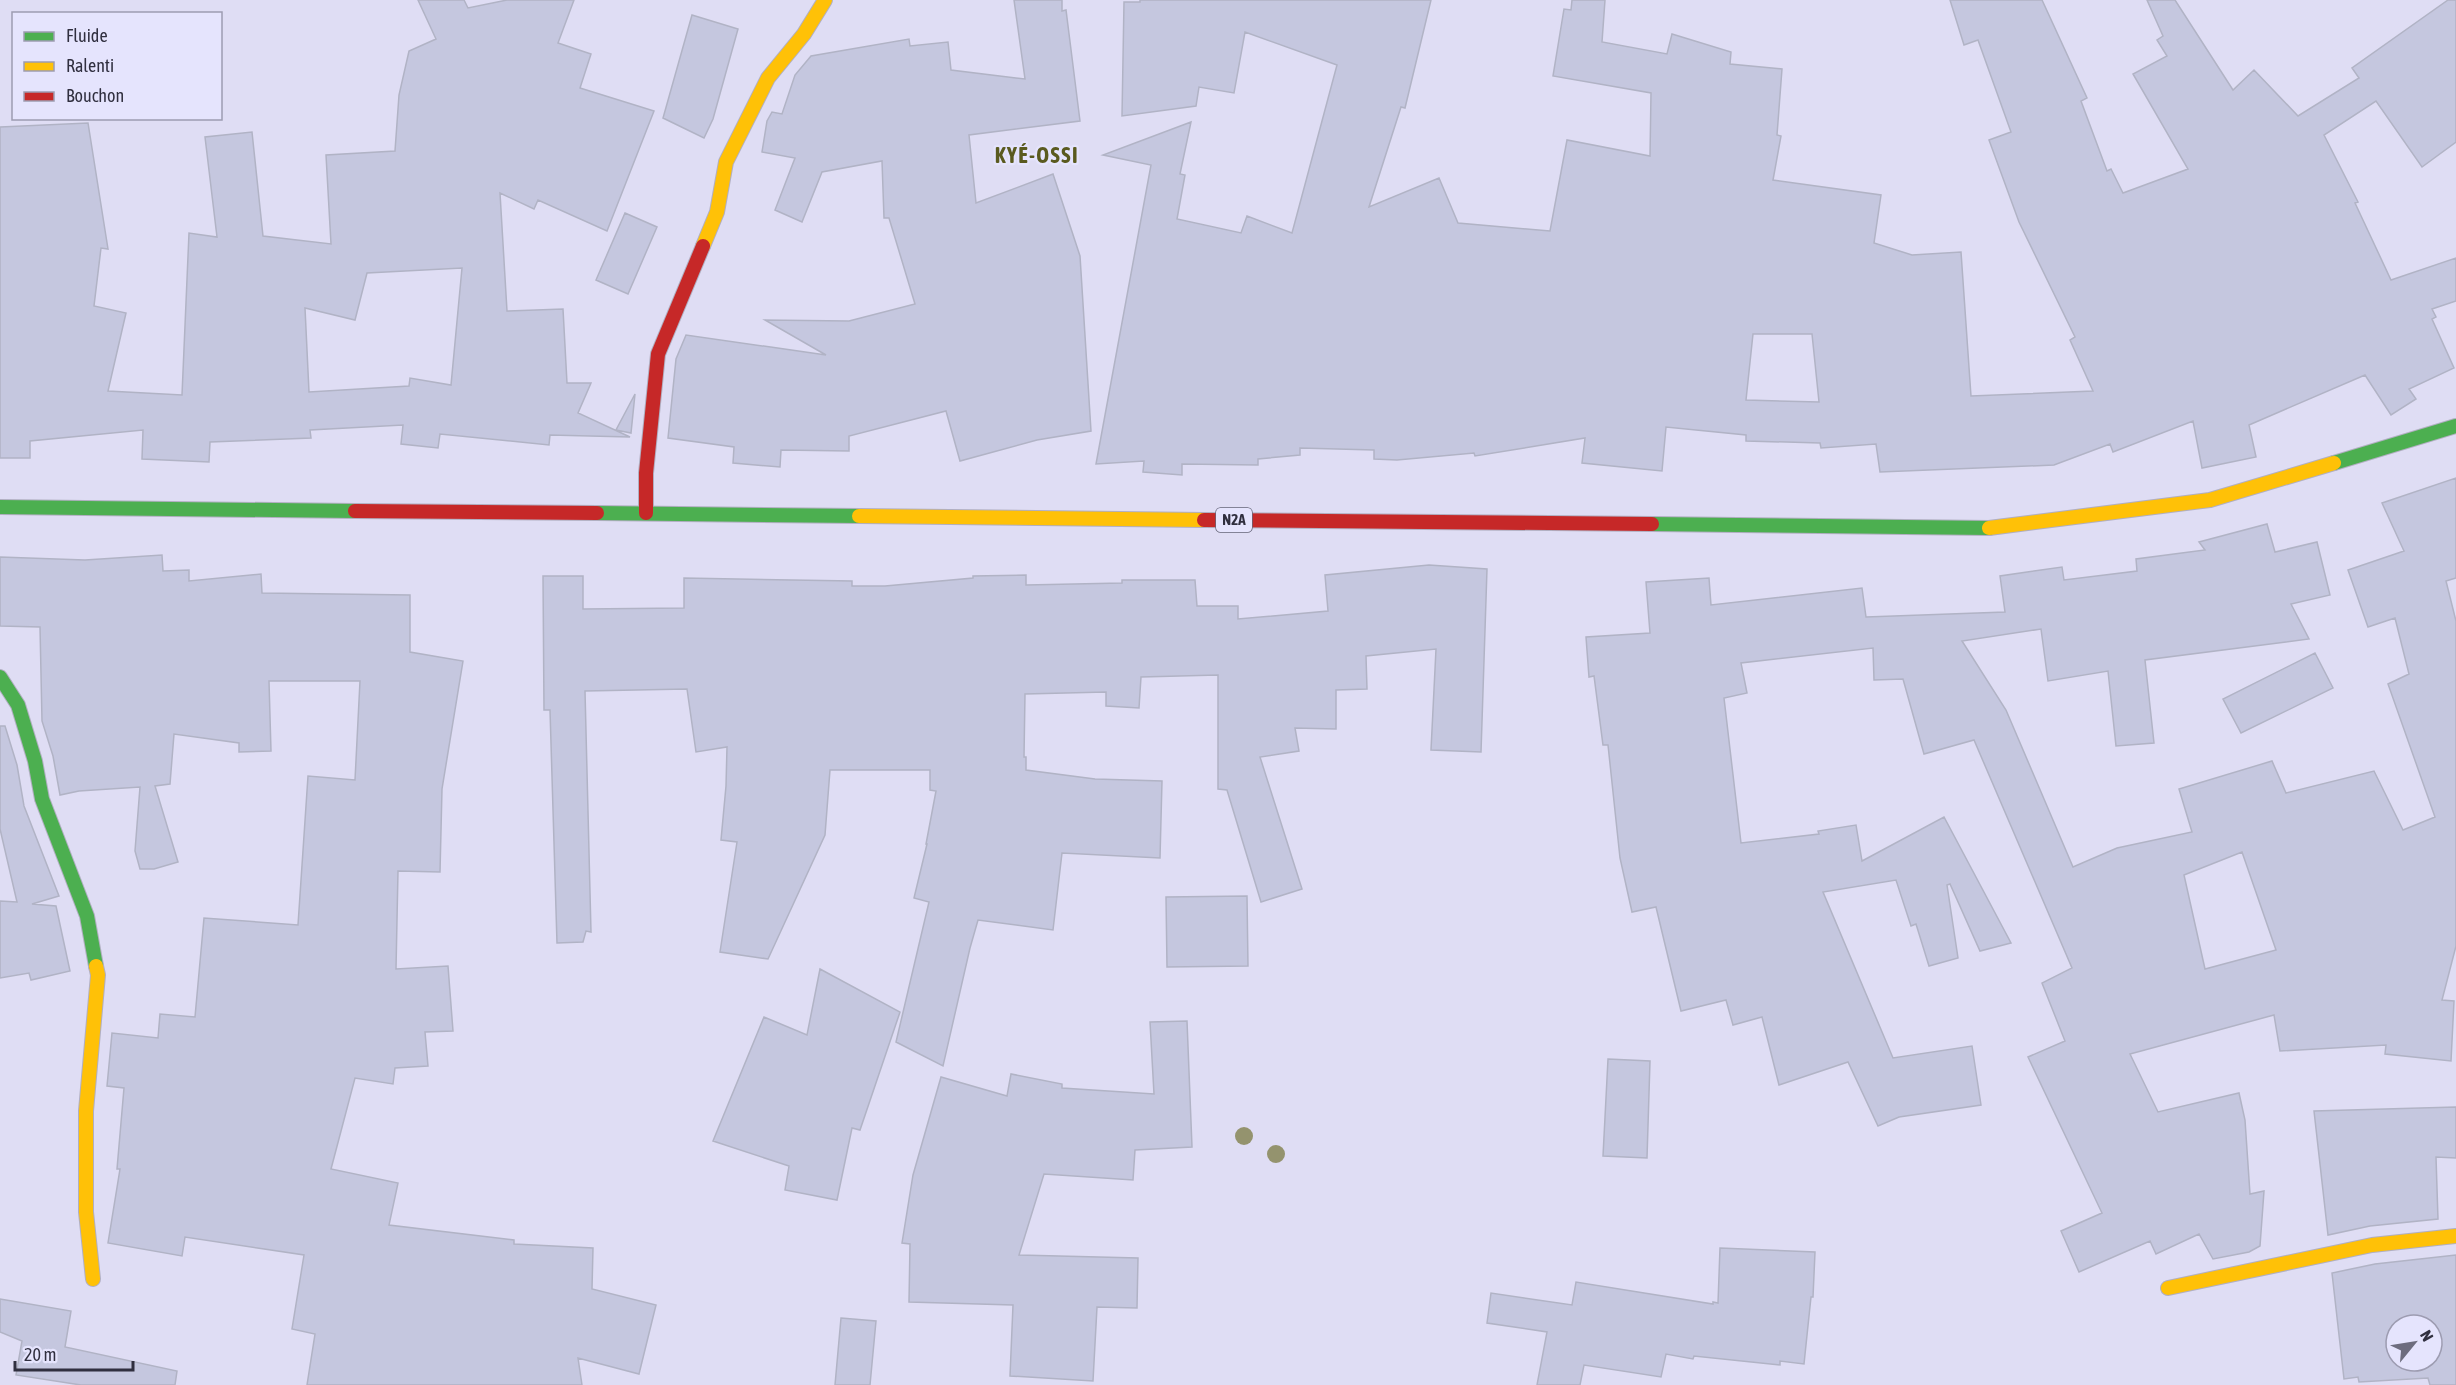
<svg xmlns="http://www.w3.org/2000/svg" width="2456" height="1385" font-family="'Asap Condensed',sans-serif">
  <rect width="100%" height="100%" fill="#dfddf4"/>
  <path fill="#c5c7df" stroke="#b1b3c5" stroke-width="1.5" fill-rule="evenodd" d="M418,0h46l4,8 39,-8h67l-16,43 33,11 -11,34 74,23 -47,120 -69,-31 -4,9 -34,-16 7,118 56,-2 4,74h24l-13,30 52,24 -80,-2 -1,10 -109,-11 -2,14 -37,-4 2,-19 -93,5 1,8 -101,4 -1,20 -67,-3 1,-29 -113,11v17h-30v-331l88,-4 20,126 -7,-1 -7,58 32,7 -18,78 74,4 7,-162 28,4 -12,-100 47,-5 11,104 68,8 -5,-89 69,-4 4,-56 10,-44 27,-12zM462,268l-11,117 -41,-7 -1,8 -100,6 -4,-84 50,12 12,-47z
    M1014,0h48v11l4,-1 14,111 -111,14 7,68 77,-29 27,82 11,175 -54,9 -77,21 -14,-50 -97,25v15l-68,-1 -1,17 -47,-4 1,-16 -66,-9 8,-79 10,-24 140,20 -61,-35 84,1 66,-17 -26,-86h-5l-2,-57 -60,11 -20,50 -27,-12 20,-52 -33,-6 5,-31 5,-9 10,2 13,-39 16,-19 98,-17 1,7 38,-4 3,28 74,9z
    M1140,0h291l-26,108 -4,-1 -32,100 70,-29 19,45 92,8 17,-91 83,16 1,-63 -98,-17 11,-67 7,1 1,-10h33l-3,42 65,12 5,-20 59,18 -1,12 52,5 -5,66 4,1 -8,44 108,15 -7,48 38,12 49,-3 10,144 122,-5 -23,-51 5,-3 -56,-115 -30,-82 22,-8 -33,-92 -14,5 -14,-45h92l45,98 -6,3 26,70 4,-2 12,24 65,-24 -55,-95 34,-18 -10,-16 6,-4 -16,-36h28l58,90 21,-20 44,46 61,-38 -7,-10 96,-68h8v142l-34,25 -46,-66 -52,34 34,67 -3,1 36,77 65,-22v43l-24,8 4,8 -4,2 22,49 -45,21 7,10 -25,16 -26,-40 -116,50 7,32 -54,11 -9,-47 -80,31 -3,-8 -56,21 -174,7 -4,-28 -55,4 -1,-5 -74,-2v-6l-80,-8 -4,44 -80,-8 3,-25 -110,18 -1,-3 -77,7 -23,-1v-9l-74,-2v7l-42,4v6l-76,-1v11l-39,-3 1,-11 -48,3 55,-299 -48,-10 88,-33 -11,52 5,1 -8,44 64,14 6,-17 45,17 45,-168 -92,-33 -11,61 -35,-6 -3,19 -74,10 2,-114h16zM1753,334h59l7,68 -73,-2z
    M692,15l46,14 -25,90 -9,19 -41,-20z
    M625,213l32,14 -29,67 -32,-14z
    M635,394l-4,39 -15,-3z
    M2456,478v100l-10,3 10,40v325l-14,54 12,1 -3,60 -66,-7 1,-9 -106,6 -6,-36 -144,39 28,58 81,-19 6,27 5,74 14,-3 -4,55 -11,6 -36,7 -14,-25 -43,20 -6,-13 -71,31 -18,-41 41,-18 -74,-156 37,-16 -23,-58 30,-15 -98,-228 -50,14 -21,-75 -29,1 -1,-32 -132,15 6,30 -23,5 17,145 78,-9 -1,-3 38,-6 6,36 82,-44 67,126 -31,8 -30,-67 -3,1 11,73 -29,8 -13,-42 -5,2 -15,-46 -73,12 70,166 79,-12 9,59 -82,12 -21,9 -30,-64 -69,23 -17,-68 -29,8 -7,-25 -45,11 -25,-104 -24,5 -12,-54 -12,-113h-5l-9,-69 -5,1 -3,-40 64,-4 -4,-51 63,-4 2,27 151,-17 4,29 139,-5 -5,-36 62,-9 2,13 73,-9 -1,-12 69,-9 -6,-8 68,-18 8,28 42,-10 13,53 -39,9 18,35 -164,21 9,83 -38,3 -8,-75 -60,10 -7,-52 -79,12 44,69 67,157 44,-19 75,-16 -13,-43 93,-28 14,32 88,-22 29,59 32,-13 -47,-133 21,-10 -14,-56 -27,9 -20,-57 56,-19 -22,-48zM2242,852l34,98 -71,19 -21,-94z
    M162,555l1,16 26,-1v11l72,-7 1,19 148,2v57l53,9 -21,128 -2,83 -42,-1 -2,98 52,-3 5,65 -28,1 3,34 -33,2 -2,16 -38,-6 -24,91 67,14 -9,42 125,15v4l79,4 -1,41 64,16 -17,69 -61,-16 4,27h-275l8,-51 -23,-5 12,-74 -119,-18 -3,19 -74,-13 12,-74h-3l7,-81 -17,-2 5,-53 46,5 2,-24 35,3 9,-99 94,7 10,-149 47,4 5,-99h-91l2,70 -32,1v-9l-65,-9 -4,50 -15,2 23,76 -24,7h-14l-5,-18 5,-64 -61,4 -19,4 -7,-39 -11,-35 -2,-94 -40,-1v-69l85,3z
    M1429,565l58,4 -6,183 -50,-2 5,-101 -70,7 1,33 -31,1v39l-41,-1 4,23 -39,6 42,132 -41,13 -34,-112 -9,-1v-114l-77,2 -2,31 -33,-2v-14l-81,2 -1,63h2v13l69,9 67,2 -2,77 -98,-5 -9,77 -75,-10 -8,28 -27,118 -47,-24 33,-140 -15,-4 13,-54h-1l10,-53 -6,-1v-20h-100l-5,65 -57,124 -48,-7 17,-110 -16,-2 5,-54 1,-39 -31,5 -9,-63 -102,2 6,241 -5,-1 -3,11 -26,1 -7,-233h-6l-1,-134h40v33l101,-1v-30l168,3v5h33l88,-8v-2l53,-1v10l96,-2v-3h73l2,26h41v13l90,-8 -3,-36z
    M2315,653l18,35 -92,45 -18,-34z
    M0,726h5l12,39 7,41 35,90 -27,8 24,2 14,65 -39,9 -2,-7 -29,5v-77l17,1 -17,-73z
    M1247,896l1,70 -81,1 -1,-70z
    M820,969l80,43 -40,118 -8,-2 -15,72 -52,-10 4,-24 -76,-25 51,-124 43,18z
    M1187,1021l5,126 -57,3 -2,30 -89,-6 -25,81 119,3 -1,50 -40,-1 -4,74 -83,-5 3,-71 -104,-3 1,-58 -8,-1 11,-68 28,-98 66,19 4,-22 51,10v4l92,6 -4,-72z
    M1608,1059l42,2 -3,97 -44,-2z
    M2456,1107v51l-20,-1 2,62 -68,7 -42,9 -14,-124z
    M1720,1248l95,4 -2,45h-2l-7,67 -24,-3v4l-86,-9 -1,3 -27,-5 -5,23 -77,-12 -4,20h-43l10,-53 -60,-9 4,-30 81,12 4,-23 137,22v-2l5,1z
    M2456,1255v130h-26l-2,-7 -69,4 -1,-5 -14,2 -12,-106 43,-9zM2396,1325h36v36h-36z
    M0,1299l71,12 -6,36 112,24 -2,14h-94l-65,-10 6,-34 -22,-9z
    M841,1318l35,3 -6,64h-35z"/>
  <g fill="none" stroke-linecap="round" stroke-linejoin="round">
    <defs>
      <path id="fast" d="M2334,463l122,-37
        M0,507l355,4
        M597,513l262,3
        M1652,524l337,4
        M0,677l18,28 17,56 7,38 45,117 9,50"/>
      <path id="slow" d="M703,246l14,-34 9,-50 42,-84 36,-44 21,-34
        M859,516l345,4
        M1989,528l221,-28 124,-37
        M93,1279l-7,-67v-101l12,-136 -2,-9
        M2168,1288l204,-43 84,-9"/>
      <path id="jam" d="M355,511l242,2
        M646,513v-40l12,-119 45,-108
        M1204,520l448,4"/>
    </defs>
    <use href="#fast" stroke="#b1afc1" stroke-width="16"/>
    <use href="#slow" stroke="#b1afc1" stroke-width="16"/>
    <use href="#jam" stroke="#b1afc1" stroke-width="16"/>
    <use href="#fast" stroke="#4caf50" stroke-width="14"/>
    <use href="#slow" stroke="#ffc107" stroke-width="14"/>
    <use href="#jam" stroke="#c62828" stroke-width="14"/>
  </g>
  <g fill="#94936e">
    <circle cx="1244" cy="1136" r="9"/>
    <circle cx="1276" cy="1154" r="9"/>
  </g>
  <g text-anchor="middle" stroke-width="4.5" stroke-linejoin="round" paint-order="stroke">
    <rect fill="#e5e4fd" stroke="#666578" stroke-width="1.5" x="1216" y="508" width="36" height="24" rx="4.5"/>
    <g font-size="15" font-weight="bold" fill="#302f3f">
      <text x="1234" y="525">N2A</text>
    </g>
    <g font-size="22" font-weight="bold" letter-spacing="1.5" fill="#5a5a1f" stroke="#e5e4fd">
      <text x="1037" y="163">KYÉ-OSSI</text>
    </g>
  </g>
  <rect x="12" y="12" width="210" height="108" fill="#e5e4fd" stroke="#9d9cb1" stroke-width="1.5"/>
  <rect x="24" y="32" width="30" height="9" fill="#4caf50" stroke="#9d9cb1" stroke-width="1.5"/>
  <text x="66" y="42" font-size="18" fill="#302f3f">Fluide</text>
  <rect x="24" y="62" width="30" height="9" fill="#ffc107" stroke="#9d9cb1" stroke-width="1.5"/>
  <text x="66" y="72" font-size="18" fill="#302f3f">Ralenti</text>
  <rect x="24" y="92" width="30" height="9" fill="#c62828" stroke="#9d9cb1" stroke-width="1.5"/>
  <text x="66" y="102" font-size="18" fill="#302f3f">Bouchon</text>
  <g transform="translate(2414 1343) rotate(60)"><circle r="28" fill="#e5e4fd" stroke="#9d9cb1" stroke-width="1.5"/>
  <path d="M0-4.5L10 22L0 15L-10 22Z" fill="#6d6c7e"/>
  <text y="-9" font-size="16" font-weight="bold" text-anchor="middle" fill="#302f3f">N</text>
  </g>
  <path d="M15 1361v9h118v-9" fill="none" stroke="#302f3f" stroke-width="3"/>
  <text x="24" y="1361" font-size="18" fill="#302f3f" stroke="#e5e4fd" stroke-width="4.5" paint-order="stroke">20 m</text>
</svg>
